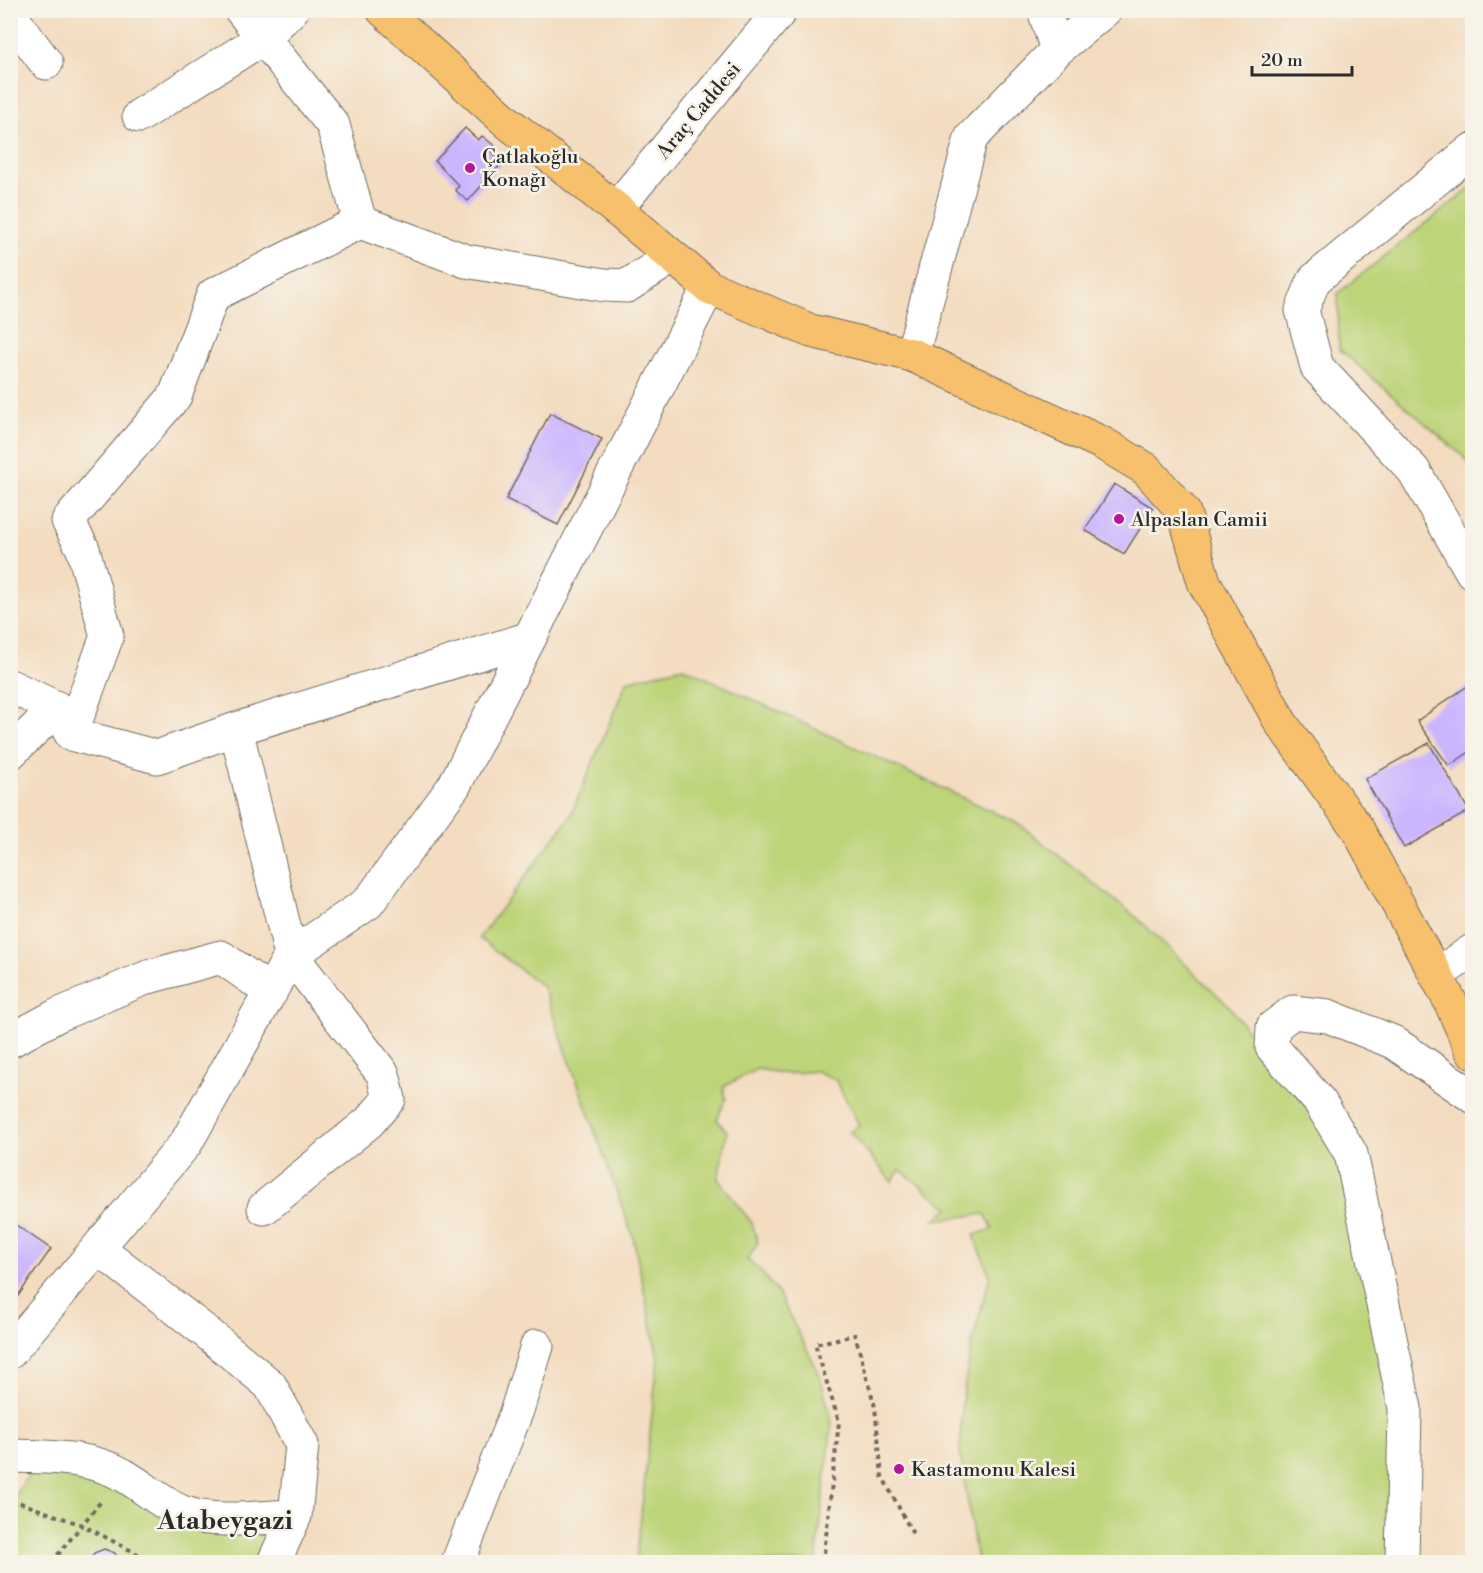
<svg xmlns="http://www.w3.org/2000/svg" width="1483" height="1573" font-family="'Libre Bodoni',serif">
  <rect width="100%" height="100%" fill="#f7f3e8"/>
  <filter id="ink" filterUnits="userSpaceOnUse"><feTurbulence type="fractalNoise" baseFrequency=".0167" numOctaves="2"/><feDisplacementMap in="SourceGraphic" scale="12" xChannelSelector="R" yChannelSelector="G"/><feConvolveMatrix kernelMatrix="1 2 1 2 8 2 1 2 1" color-interpolation-filters="sRGB"/></filter>
  <filter id="wash" filterUnits="userSpaceOnUse"><feTurbulence type="fractalNoise" baseFrequency=".008" numOctaves="4" result="noise"/><feDisplacementMap in="SourceGraphic" scale="24" xChannelSelector="R" yChannelSelector="G"/><feGaussianBlur stdDeviation="1.35" result="paint"/><feColorMatrix in="noise" values="0 0 0 0 0 0 0 0 0 0 0 0 0 0 0 0 0 1.4 0 .05"/><feComposite in="paint" operator="in"/></filter>
  <g filter="url(#wash)">
    <rect width="100%" height="100%" fill="#f3dcbf"/>
    <path fill="#bdd479" stroke="#748052" stroke-width="1.5" d="M1472,187v284l-6,-12 -127,-110 -1,-56z
      M683,667l336,157 118,94 92,88 97,126 53,137 16,91v202h-418l-17,-110 2,-49 9,-56 19,-71 -16,-41 19,-6 -8,-15 -51,6 15,-12 -49,-38 -8,12 -42,-50 9,-7 -24,-46 -19,-8 -29,3 -30,-5 -34,18 3,11 -9,22 10,11 -9,48 34,44 6,20 -11,17 11,8 20,25 41,80 13,48 -16,141h-180l22,-204 -25,-121 -90,-250 -64,-49 91,-121 57,-136z
      M49,1462l206,68 20,10 -11,22h-240l-13,-7 -1,-50 2,-5 21,-32z"/>
    <g id="blocks">
      <path fill="#cab5ff" d="M465,128l13,12 4,-4 13,10 -5,5 13,11 -35,39 -13,-11 4,-4 -24,-25z
        M550,413l52,26 -44,86 -52,-26z
        M1114,484l39,24 -29,46 -39,-24z
        M1472,683v67l-23,16 -32,-45z
        M1429,743l40,68 -65,37 -39,-69z
        M10,1221l41,28 -38,54 -3,-1z
        M104,1549l11,4 5,9h-31l5,-9z"/>
    </g>
  </g>
  <g filter="url(#ink)">
    <use href="#blocks" fill-opacity="0" stroke="#71695f" stroke-width="1.5"/>
    <g fill="none" stroke-linecap="round" stroke-linejoin="round">
      <defs>
        <path id="minor" d="M241,10l92,115 27,97
          M1044,10l13,40
          M10,15l36,48
          M139,116l124,-78 29,-28
          M1472,150l-158,130 -12,30 15,57 97,104 58,101
          M616,209l165,-199
          M912,355l59,-217 86,-88 48,-40
          M10,686l47,22 14,26 86,23 79,-28 291,-90
          M236,729l55,226 92,119 6,25 -20,23 -105,86
          M71,734l36,-98 -24,-87 -15,-28 107,-125 38,-101 147,-73 106,39 138,24 23,1 45,-29
          M10,753l47,-45
          M1436,975l36,-24
          M10,1041l48,-26 90,-38 73,-20 50,35
          M98,1248l108,84 64,53 32,60 -7,71 -21,46
          M10,1352l176,-209 105,-188 77,-52 86,-117 255,-499
          M10,1456c38,1 79,0 113,19 19,10 43,32 62,38 30,11 78,4 110,3
          M458,1562l59,-152 20,-64
          M1402,1562l3,-154 -54,-254 -31,-52 -48,-55 1,-20 20,-15 35,4 65,26 79,54"/>
        <path id="major" d="M383,10l123,111 110,88 93,78 102,44 101,24 190,88 44,26 38,43 20,70 77,141 76,105 93,173 22,50"/>
      </defs>
      <use href="#minor" stroke="#71695f" stroke-width="35"/>
      <use href="#major" stroke="#71695f" stroke-width="35"/>
      <path stroke="#71695f" stroke-width="4" stroke-dasharray="4.5 4.5" stroke-linecap="butt" d="M10,1513l5,-12 67,24 71,37
        M10,1551l21,11
        M52,1562l50,-62
        M823,1562l16,-140 -24,-78 40,-9 20,72 7,69 31,58"/>
      <use href="#minor" stroke="#fff" stroke-width="33"/>
      <use href="#major" stroke="#f7c06c" stroke-width="33"/>
    </g>
  </g>
  <g fill="#b5179e" stroke="#f7f3e8" stroke-width="2">
    <circle cx="470" cy="168" r="6"/>
    <circle cx="1119" cy="519" r="6"/>
    <circle cx="899" cy="1469" r="6"/>
  </g>
  <g text-anchor="middle" stroke-width="5" stroke-linejoin="round" paint-order="stroke">
    <g font-size="20" fill="#2b2b2b" stroke="#f7f3e8">
      <text transform="translate(698 110) rotate(-50)" y="7">Araç Caddesi</text>
    </g>
    <g font-size="20" fill="#2b2b2b" stroke="#f7f3e8" text-anchor="start">
      <text x="482" y="163">Çatlakoğlu<tspan x="482" dy="23">Konağı</tspan></text>
      <text x="1131" y="526">Alpaslan Camii</text>
      <text x="911" y="1476">Kastamonu Kalesi</text>
    </g>
    <g font-size="26" font-weight="bold" fill="#2b2b2b" stroke="#f7f3e8">
      <text x="225" y="1529">Atabeygazi</text>
    </g>
  </g>
  <rect width="1483" height="1573" fill="none" stroke="#f7f3e8" stroke-width="36"/>
  <path d="M1252 66v9h100v-9" fill="none" stroke="#2b2b2b" stroke-width="3"/>
  <text x="1261" y="66" font-size="18" fill="#2b2b2b" stroke="#f7f3e8" stroke-width="4.5" paint-order="stroke">20 m</text>
</svg>
